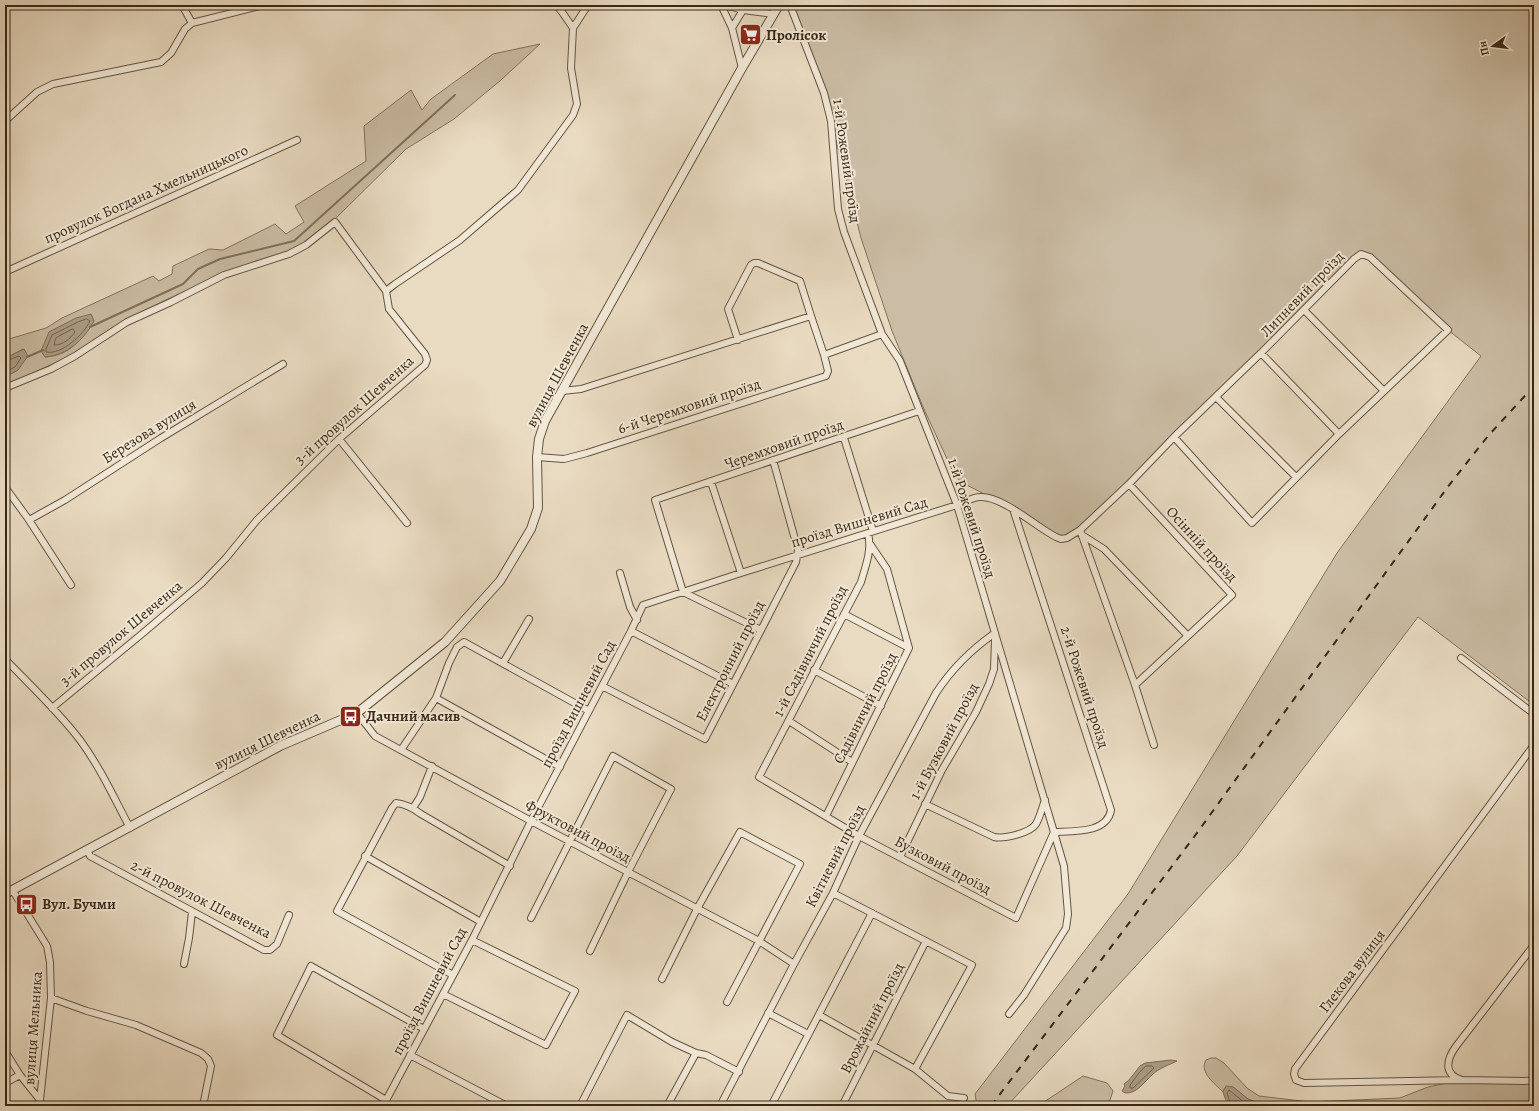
<svg xmlns="http://www.w3.org/2000/svg" width="1539" height="1111" font-family="Alegreya,serif">
  <rect width="100%" height="100%" fill="#e9dbc2"/>
  <filter id="stains"><feTurbulence type="fractalNoise" baseFrequency=".005" numOctaves="4"/><feColorMatrix values="0 0 0 0 .2 0 0 0 0 .09 0 0 0 0 .02 0 0 0 .5 -.17"/></filter>
  <radialGradient id="worn" r=".72"><stop offset=".6" stop-color="#630" stop-opacity="0"/><stop offset="1" stop-color="#630" stop-opacity=".3"/></radialGradient>
  <path fill="#cbbda5" stroke="#82725d" fill-rule="evenodd" d="M792,5h742v700l-116,-88 -181,239 -230,250h-30l-2,-12 153,-200 209,-341 144,-197 -33,-26 -78,-73 -9,-3 -281,276 -19,9 -48,-30 -52,-27 -7,-8 -31,-67 -31,-76 -31,-93 -30,-117z
    M540,44l-39,36 -47,39 -48,30 -72,71 -29,23 -16,10 -65,20 -54,25 -45,22 -51,34 -69,32v-9l13,-7 5,-21 -13,7h-5v-19l4,2 37,-11 16,-10 91,-42 6,5 13,-7 1,-8 36,-17 14,1 52,-26 11,10 18,-12 -9,-16 71,-45 -2,-35 47,-36 11,20 9,-11 62,-45zM91,314l3,7c-15,19 -22,34 -49,36z
    M1211,1058h5l8,5 23,25 12,8 51,6 90,-4 28,-11 34,-7 72,1v25h-268l-18,-7 -15,-12 -9,2 -1,3c-9,-9 -24,-20 -17,-32z
    M1083,1076l24,7 6,8 -5,15h-70z"/>
  <path fill="#ad9e87" stroke="#7f6f59" d="M91,314l3,7c-10,19 -27,34 -49,36l-4,-6 8,-19 27,-14z
    M24,349l4,7 -10,14 -13,7v-21h5z
    M1171,1060l6,1c-8,4 -18,7 -25,14 -8,7 -15,19 -27,18l-3,-2 3,-5 -1,-2 5,-4 11,-14 5,-3z
    M1226,1086l7,1 15,12 18,7h-38l-5,-14z"/>
  <g fill="none" stroke-linecap="round" stroke-linejoin="round">
    <path stroke="#73634e" stroke-width="1" d="M87,319l3,2c-6,13 -28,34 -44,31v-3l6,-14 26,-13z
      M73,329l2,3c-5,7 -12,13 -21,13l2,-7z
      M5,360l6,-1 8,-3 2,2 -6,9 -10,5
      M1146,1066h6l2,2 -21,20h-3v-3l9,-12z
      M1231,1106l-4,-13 2,-3 16,13 8,3"/>
    <path stroke="#7f6f59" stroke-width="2" d="M90,327l93,-43 15,-15 22,-10 74,-18 161,-146
      M27,357l16,-7"/>
    <defs>
      <path id="minor" d="M182,5l10,18
        M556,5l6,7 11,16
        M721,5l11,23 10,40
        M725,5l18,5 31,4
        M790,5l34,88 7,28 7,88 6,23 38,102 18,27 57,144 107,361 4,48 -2,14 -42,67 -15,19
        M732,28l11,-18
        M5,121l32,-29 16,-8 108,-22 10,-9 14,-24 7,-6 72,-18
        M5,272l292,-132
        M1304,310l79,80
        M738,340l-10,-31 23,-44 3,-2h4l42,18 11,35
        M1261,353l78,81
        M5,388l46,-19 24,-13 52,-34 44,-20 53,-27 65,-21 17,-9 29,-23 51,69
        M562,391l19,-2 230,-73 13,39
        M1216,397l80,80
        M844,438l29,93
        M339,439l68,84
        M537,457l27,2 23,-6 239,-77 2,-5 -4,-16 58,-21
        M711,482l30,91
        M5,487l24,33 42,65
        M29,520l36,-20 96,-62 122,-74
        M1080,530l55,155 97,-90 -103,-111
        M868,533c4,17 -2,32 -7,49l-102,195 100,59 157,82 38,-86c18,-1 53,2 57,-22l-98,-301
        M1082,535l22,14 83,86
        M620,573l10,34 7,13
        M844,614l65,34
        M761,630l-78,-38 -28,-92 264,-89
        M631,631l102,53
        M1461,658l73,56
        M5,659c25,26 53,52 75,81 20,27 34,58 50,88
        M503,663l26,-44
        M814,670l67,36
        M1135,685l19,60
        M602,686l103,53 91,-177 2,-12 -25,-90
        M436,698l124,69
        M52,708l91,-75 59,-50 24,-25 31,-38 82,-81 86,-74 2,-5 -2,-6 -36,-45 -3,-18 9,-7 65,-44 58,-50 55,-75 4,-11 -6,-36 2,-40 15,-23
        M357,713l18,23 156,85 228,120 35,23
        M789,721l63,41
        M401,750l35,-52 13,-35 8,-16 7,-5 125,69
        M925,804l69,33c11,2 36,-4 42,-13 4,-7 6,-16 9,-24
        M413,808l7,-11 12,-31
        M826,816l83,-168 -22,-79 -17,-25
        M87,850l3,6 174,94h6l7,-6 12,-29
        M365,856l116,66
        M900,857l42,-87 34,-58 13,-28 5,-15 1,-30
        M13,891l34,55 3,16 1,36 -11,102 2,6
        M833,893l139,72 -57,104
        M531,918l82,-162 58,33 -43,83 -38,79
        M1534,945l-77,100c-10,13 -15,29 5,35l72,1
        M184,964l5,-26 3,-26
        M453,975l-116,-64 55,-103 4,-5c10,1 17,5 25,11l89,52
        M662,979l35,-70 43,-77 60,32 -73,138
        M443,994l103,51 29,-54 -103,-51
        M51,998l36,13 49,14 65,28 7,6 3,7 -8,40
        M768,1013l40,21
        M819,1015l96,54 33,27 16,2
        M5,1051l15,24 20,25
        M410,1055l97,51
        M1462,1080l-158,3 -8,-3 -2,-6 1,-5 239,-324
        M5,1083l15,-8
        M386,1100l-109,-65 34,-69 113,63
        M383,1106l89,-166 59,-119 100,-190 12,-26 98,-32 216,-68c8,-3 16,-8 23,-8 23,-1 56,30 76,40l5,2 6,-1 13,-8 49,-46 45,-47 87,-84 93,-94 7,-5 9,3 78,73 -109,104 -87,89 -78,-86
        M580,1106l47,-91 45,27 24,11 10,2 33,17
        M667,1106l29,-53
        M720,1106l74,-142 39,-71 26,-57 77,-143c15,-23 36,-44 59,-60
        M771,1106l101,-193
        M842,1106l84,-165"/>
      <path id="tertiary" d="M5,894l275,-148 77,-33 88,-71 55,-61 31,-52 7,-21 -1,-51 2,-18 6,-18 197,-353 37,-63"/>
    </defs>
    <use href="#minor" stroke="#655540" stroke-width="8"/>
    <use href="#tertiary" stroke="#655540" stroke-width="10"/>
    <use href="#minor" stroke="#f1e8d7" stroke-width="6"/>
    <use href="#tertiary" stroke="#f1e8d7" stroke-width="8"/>
    <path stroke="#392815" stroke-width="2" stroke-dasharray="7 7" stroke-linecap="butt" d="M991,1106l203,-269 253,-349 41,-52 46,-50"/>
  </g>
  <defs>
    <symbol id="supermarket-square" viewBox="-11 -11 22 22"><rect x="-9" y="-9" width="18" height="18" rx="4" fill="#8f2418" stroke="#f1e8d7"/><path d="M-6-5.5h2.5l.6 2H6L4.5 2H-2.5L-4.4-4H-6ZM-1.5 3.2a1.3 1.3 0 1 0 .1 0ZM3 3.2a1.3 1.3 0 1 0 .1 0Z" fill="#fff"/></symbol>
    <symbol id="bus-square" viewBox="-11 -11 22 22"><rect x="-9" y="-9" width="18" height="18" rx="4" fill="#8f2418" stroke="#f1e8d7"/><path d="M-5-6H5V4H4V6H2V4H-2V6H-4V4H-5ZM-3.5-4V0h7V-4ZM-3.5 1.2v1.5H-2V1.2ZM2 1.2v1.5H3.5V1.2Z" fill="#fff"/></symbol>
  </defs>
  <g fill-rule="evenodd">
    <use href="#supermarket-square" x="738" y="22" width="25" height="25"/>
    <use href="#bus-square" x="338" y="704" width="25" height="25"/>
    <use href="#bus-square" x="14" y="892" width="25" height="25"/>
  </g>
  <g text-anchor="middle" stroke-width="4" stroke-linejoin="round" paint-order="stroke">
    <g font-size="15" font-weight="bold" fill="#392815" stroke="#f1e8d7" text-anchor="start">
      <text x="766" y="40">Пролісок</text>
      <text x="366" y="721">Дачний масив</text>
      <text x="42" y="909">Вул. Бучми</text>
    </g>
    <g font-size="15" fill="#392815" stroke="#f1e8d7">
      <text transform="translate(847 161) rotate(82)" y="5">1-й Рожевий проїзд</text>
      <text transform="translate(146 194) rotate(-24)" y="5">провулок Богдана Хмельницького</text>
      <text transform="translate(1302 294) rotate(-46)" y="5">Липневий проїзд</text>
      <text transform="translate(557 375) rotate(-62)" y="5">вулиця Шевченка</text>
      <text transform="translate(689 406) rotate(-18)" y="5">6-й Черемховий проїзд</text>
      <text transform="translate(354 410) rotate(-42)" y="5">3-й провулок Шевченка</text>
      <text transform="translate(149 431) rotate(-32)" y="5">Березова вулиця</text>
      <text transform="translate(784 444) rotate(-19)" y="5">Черемховий проїзд</text>
      <text transform="translate(972 518) rotate(72)" y="5">1-й Рожевий проїзд</text>
      <text transform="translate(859 522) rotate(-17)" y="5">проїзд Вишневий Сад</text>
      <text transform="translate(1202 544) rotate(47)" y="5">Осінній проїзд</text>
      <text transform="translate(121 633) rotate(-40)" y="5">3-й провулок Шевченка</text>
      <text transform="translate(810 651) rotate(-63)" y="5">1-й Садівничий проїзд</text>
      <text transform="translate(730 661) rotate(-63)" y="5">Електронний проїзд</text>
      <text transform="translate(1085 687) rotate(72)" y="5">2-й Рожевий проїзд</text>
      <text transform="translate(578 704) rotate(-62)" y="5">проїзд Вишневий Сад</text>
      <text transform="translate(865 708) rotate(-63)" y="5">Садівничий проїзд</text>
      <text transform="translate(267 740) rotate(-26)" y="5">вулиця Шевченка</text>
      <text transform="translate(944 741) rotate(-62)" y="5">1-й Бузковий проїзд</text>
      <text transform="translate(578 831) rotate(28)" y="5">Фруктовий проїзд</text>
      <text transform="translate(835 856) rotate(-63)" y="5">Квітневий проїзд</text>
      <text transform="translate(943 865) rotate(28)" y="5">Бузковий проїзд</text>
      <text transform="translate(201 899) rotate(27)" y="5">2-й провулок Шевченка</text>
      <text transform="translate(1352 971) rotate(-53)" y="5">Глекова вулиця</text>
      <text transform="translate(429 991) rotate(-62)" y="5">проїзд Вишневий Сад</text>
      <text transform="translate(872 1018) rotate(-63)" y="5">Врожайний проїзд</text>
      <text transform="translate(33 1028) rotate(-86)" y="5">вулиця Мельника</text>
    </g>
  </g>
  <rect width="1539" height="1111" fill="none" stroke="#e9dbc2" stroke-width="20"/>
  <rect x="6" y="6" width="1527" height="1099" fill="none" stroke="#392815" stroke-width="2"/>
  <rect x="10" y="10" width="1519" height="1091" fill="none" stroke="#392815"/>
  <g transform="translate(1493 46) rotate(256)" stroke="#f1e8d7" stroke-width="3" paint-order="stroke">
  <path d="M0-3L7 15L0 10L-7 15Z" fill="#392815"/>
  <text y="-6" font-size="11" font-weight="bold" text-anchor="middle" fill="#392815">Пн</text>
  </g>
  <rect width="100%" height="100%" filter="url(#stains)"/>
  <rect width="100%" height="100%" fill="url(#worn)"/>
</svg>
